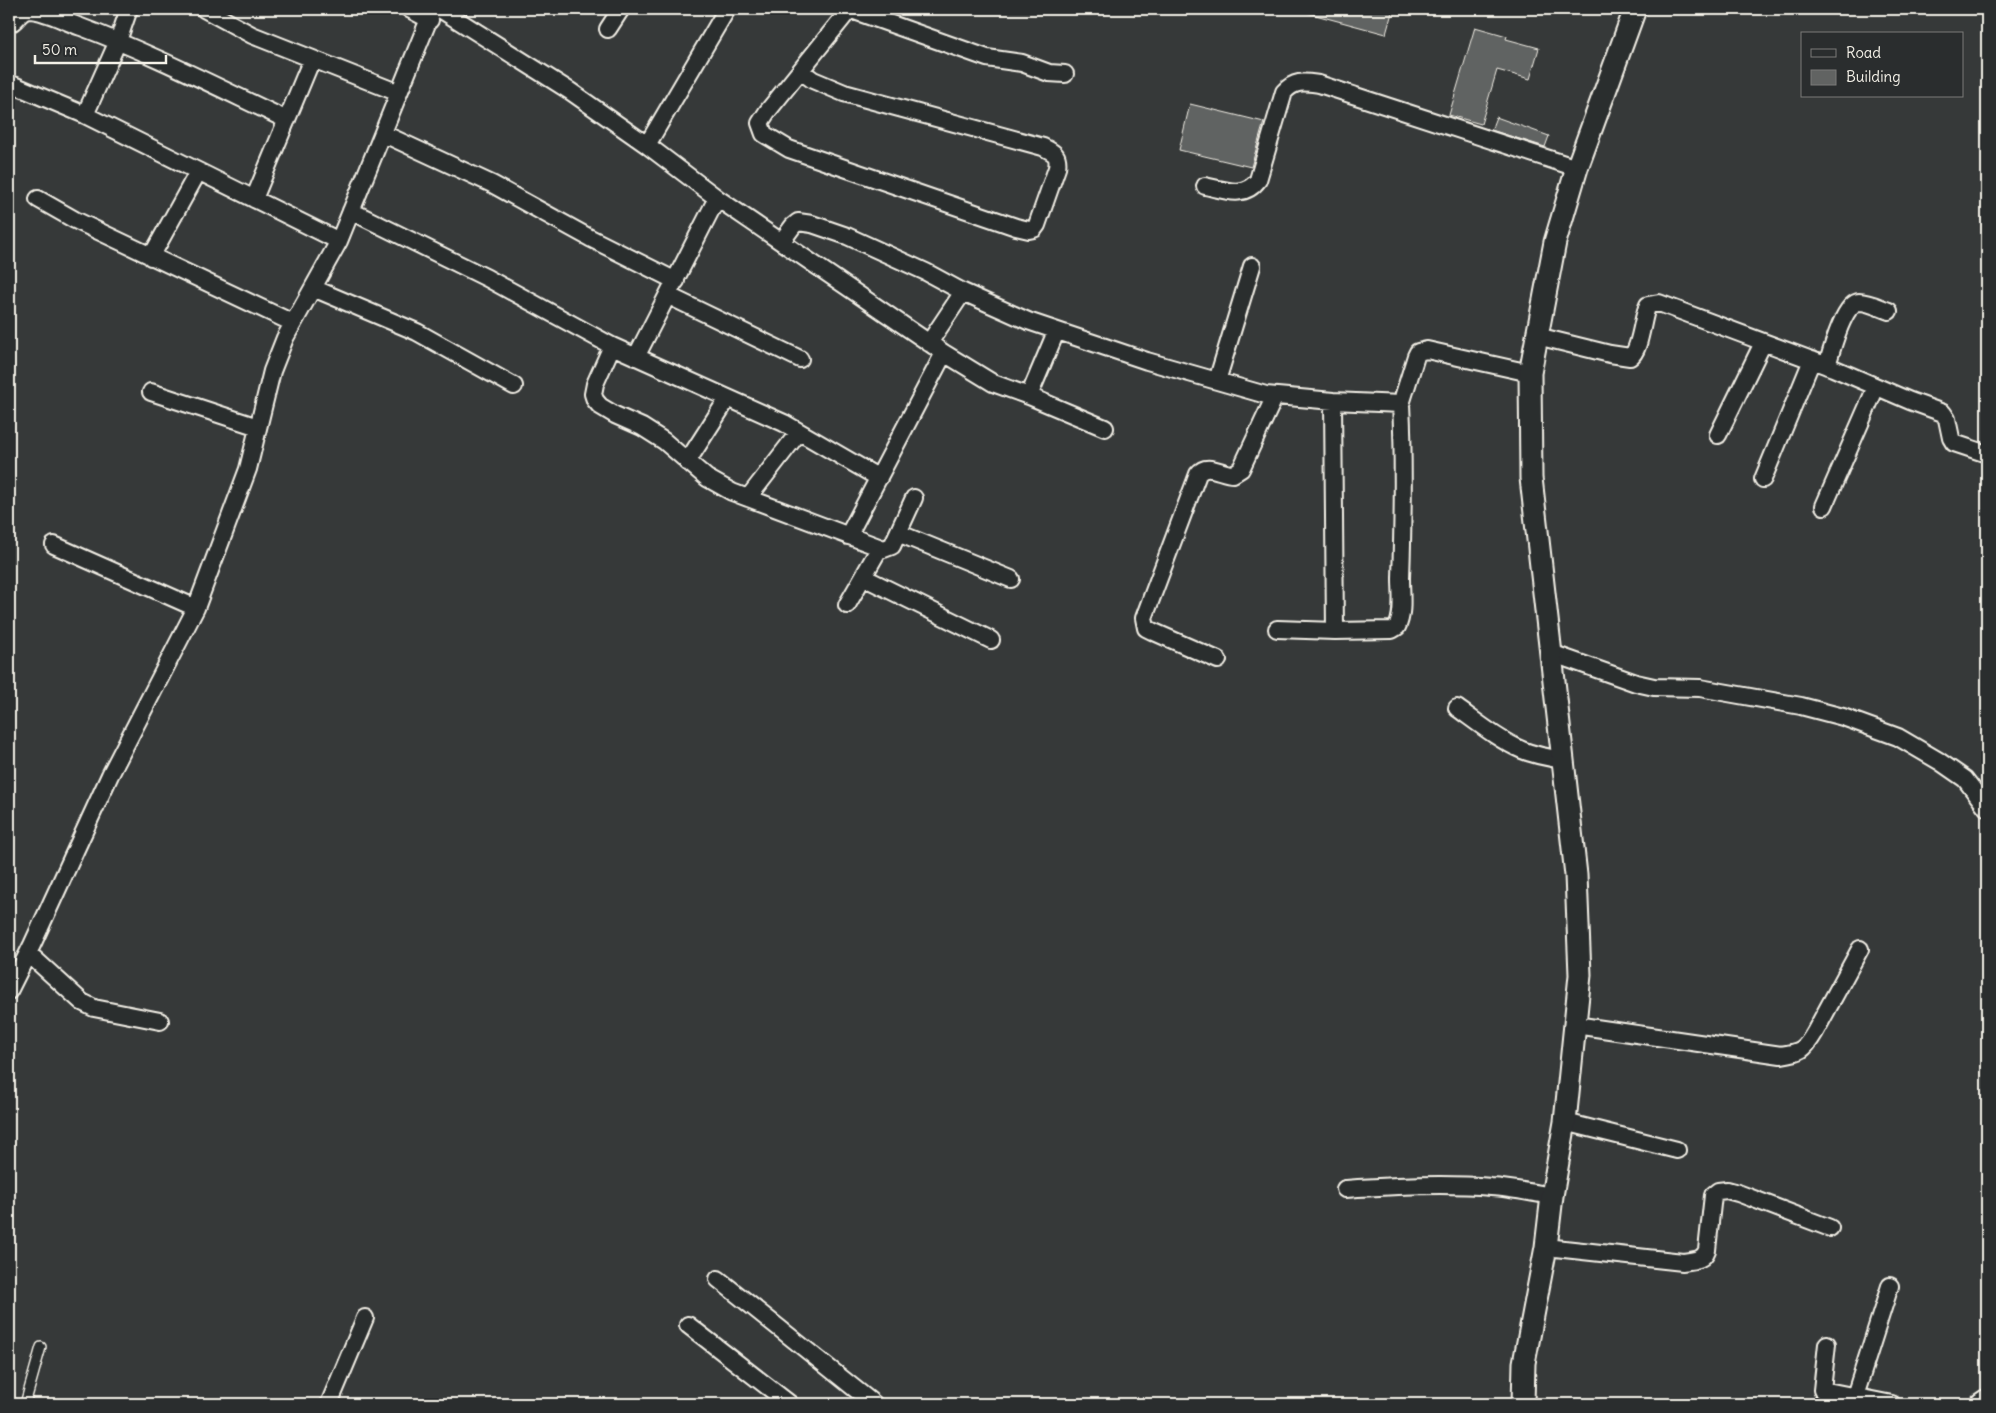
<svg xmlns="http://www.w3.org/2000/svg" width="1996" height="1413" font-family="Delius,sans-serif">
  <rect width="100%" height="100%" fill="#363939"/>
  <filter id="ink" filterUnits="userSpaceOnUse"><feTurbulence type="fractalNoise" baseFrequency=".02" numOctaves="2"/><feDisplacementMap in="SourceGraphic" scale="10" xChannelSelector="R" yChannelSelector="G"/><feConvolveMatrix kernelMatrix="1 2 1 2 8 2 1 2 1" color-interpolation-filters="sRGB"/></filter>
  <g filter="url(#ink)">
    <path fill="#616362" stroke="#f4f1e8" d="M1308,9h85l-7,25 -78,-21z
      M1475,27l32,9 -1,3 33,9 -9,31 -33,-9 -16,54 -32,-9z
      M1190,104l74,18 -13,45 -72,-17z
      M1496,117l53,19 -4,11 -54,-17z"/>
    <g fill="none" stroke-linecap="round" stroke-linejoin="round">
      <defs>
        <path id="service" d="M25,1404l16,-57"/>
        <path id="minor" d="M204,9l48,26 147,58
          M409,9l21,11
          M440,9l130,82 77,54 70,53 227,155 49,30 36,13
          M849,9l138,49 35,5 27,10 16,1
          M9,24c9,-3 10,-14 21,-14 17,1 35,12 51,17 70,26 138,61 206,93
          M608,29l13,-20
          M801,71l12,9 31,13 199,54c12,6 16,8 14,21l-20,57 -3,4 -5,1 -13,-3 -227,-78 -25,-15 -4,-11 7,-11 83,-103
          M9,83l76,32 254,126
          M85,115l33,-74 11,-32
          M384,134l108,50 98,54 86,43
          M647,145l80,-136
          M1205,186c20,4 39,13 53,-6l26,-88c11,-12 20,-10 35,-8l258,84
          M38,199l37,21 218,103
          M254,199l58,-140
          M351,211l136,67 125,68 172,77 95,55
          M782,241l11,-15 5,-4 14,2 35,12 79,36 37,20 65,29 119,40 119,34 67,6 68,3 15,-48 2,-4 9,-2 103,23
          M151,257l47,-85
          M313,288l104,44 97,54
          M669,296l131,63
          M1056,332l-27,64 76,32
          M1537,336l73,18 20,3c11,-7 12,-40 18,-52l11,-2 174,65 77,33 33,12 4,6 4,19 3,5 33,11
          M929,343l34,-51
          M612,346l-17,38 -2,10 2,6 5,6 15,9 27,12 22,14 43,37 25,14 152,57 8,-3 22,-48
          M636,357l81,-159
          M1827,366c4,-14 17,-64 32,-64 10,0 21,6 30,9
          M1217,381l35,-115
          M151,392l107,35
          M1333,401l2,230
          M1718,435l45,-92
          M687,462l41,-64
          M1763,479l49,-119
          M748,498l51,-66
          M1824,506l52,-119
          M898,533l113,46
          M848,536l96,-183
          M54,545l142,63
          M863,577l128,63
          M847,605l32,-56
          M1277,629l58,2 57,-1 5,-3c7,-13 4,-34 4,-49 2,-58 3,-116 0,-174
          M1551,653l85,30 18,4 46,1 101,18 42,11 55,20 41,24 26,18 22,29
          M1218,660l-66,-29 -6,-3 -2,-10 54,-144c9,-12 23,0 35,0l8,-5 34,-73
          M1457,708c21,15 42,32 65,42 14,6 28,8 42,10
          M28,953l54,49 12,6 66,13
          M9,991l23,-46 78,-170 86,-167 52,-139 24,-98 13,-33 54,-97 94,-232
          M1575,1025l206,30c20,-3 23,-4 34,-23l45,-83
          M1565,1122l112,28
          M1345,1189c49,-3 97,-6 146,-2 20,1 41,6 61,9
          M1546,1247l137,15c11,-2 20,-1 24,-12l6,-55 5,-4 9,-1 11,3 92,35
          M718,1279l156,125
          M688,1325l102,79
          M1827,1344l-5,46 70,14
          M1855,1396l35,-110
          M329,1404l36,-86"/>
        <path id="tertiary" d="M1523,1404l1,-41 22,-116 6,-51 13,-74 15,-147 -4,-100 -45,-397 -1,-105 25,-131 22,-74 58,-159
          M1981,1404l6,-4"/>
      </defs>
      <use href="#service" stroke="#f4f1e8" stroke-width="12"/>
      <use href="#minor" stroke="#f4f1e8" stroke-width="20"/>
      <use href="#tertiary" stroke="#f4f1e8" stroke-width="25"/>
      <use href="#service" stroke="#2a2d2e" stroke-width="9"/>
      <use href="#minor" stroke="#2a2d2e" stroke-width="16"/>
      <use href="#tertiary" stroke="#2a2d2e" stroke-width="21"/>
    </g>
  </g>
  <rect width="1996" height="1413" fill="none" stroke="#2a2d2e" stroke-width="30"/>
  <rect x="15" y="15" width="1966" height="1383" fill="none" stroke="#f4f1e8" stroke-width="2" filter="url(#ink)"/>
  <rect x="1801" y="32" width="162" height="65" fill="#2a2d2e" stroke="#7b7b78"/>
  <rect x="1811" y="49" width="25" height="8" fill="#2a2d2e" stroke="#7b7b78"/>
  <text x="1846" y="58" font-size="15" fill="#f4f1e8">Road</text>
  <rect x="1811" y="70" width="25" height="15" fill="#616362" stroke="#7b7b78"/>
  <text x="1846" y="82" font-size="15" fill="#f4f1e8">Building</text>
  <path d="M35 55v8h131v-8" fill="none" stroke="#f4f1e8" stroke-width="2.5"/>
  <text x="42" y="55" font-size="15" fill="#f4f1e8" stroke="#2a2d2e" stroke-width="4" paint-order="stroke">50 m</text>
</svg>
